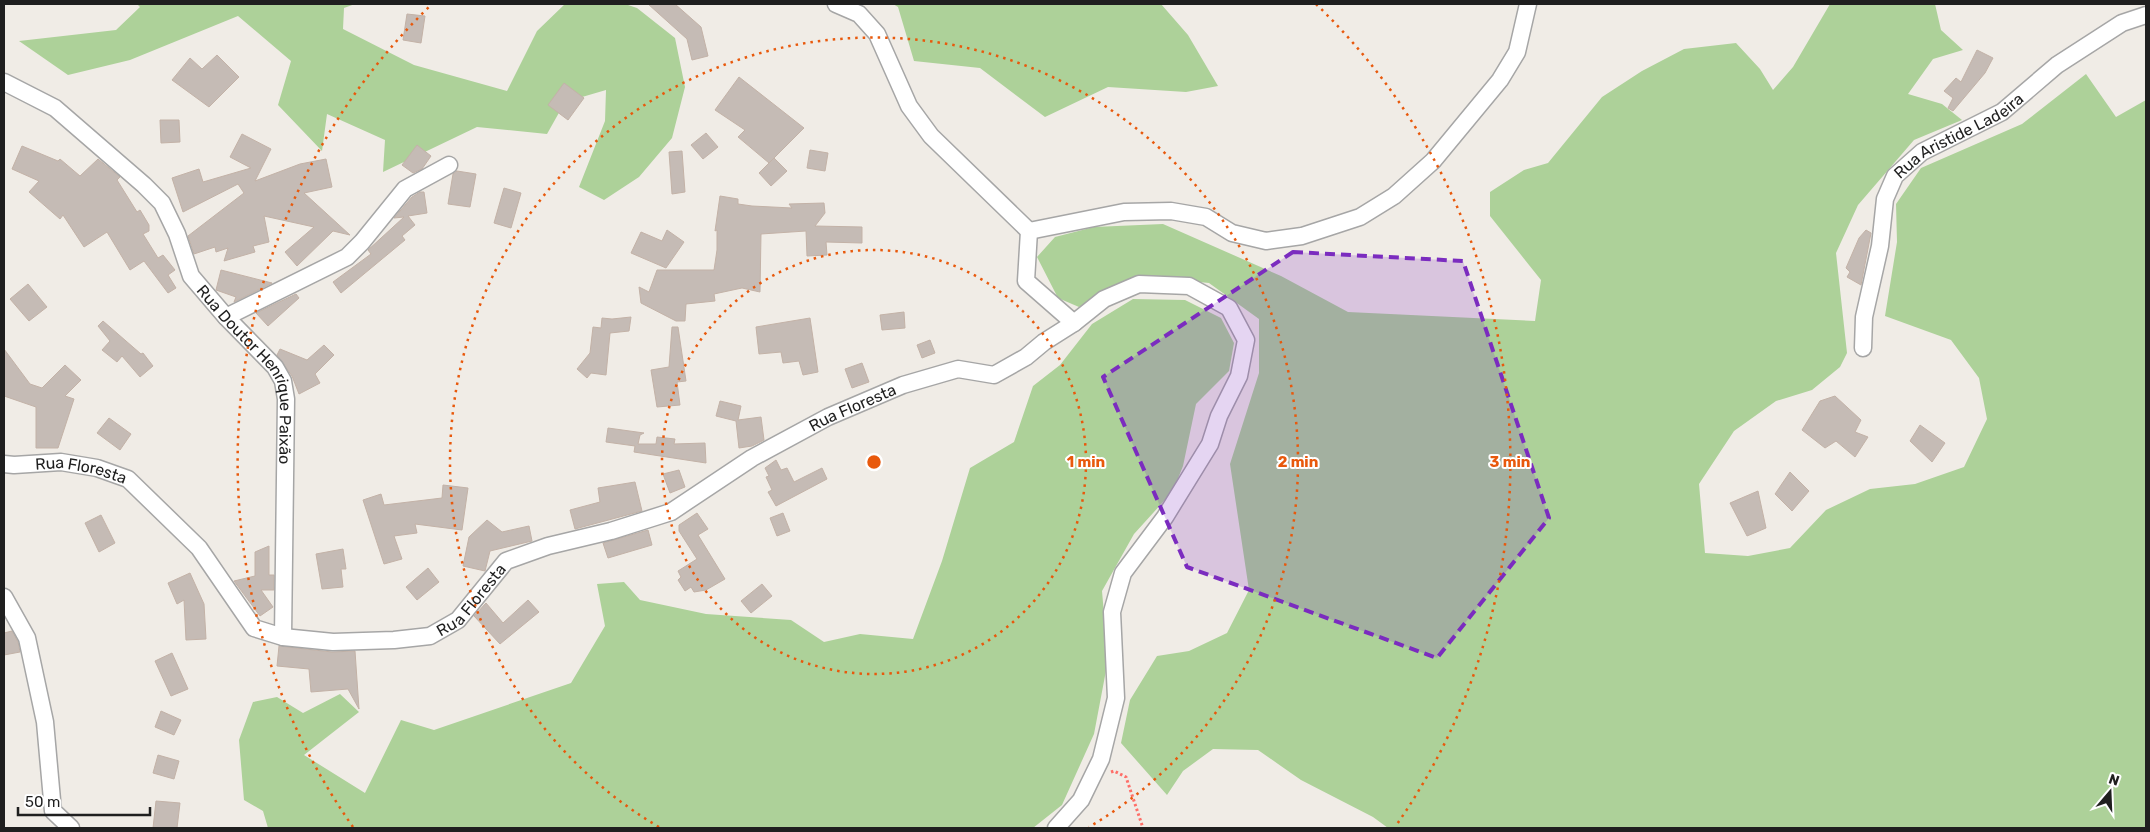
<svg xmlns="http://www.w3.org/2000/svg" width="2150" height="832" font-family="Rubik,sans-serif">
  <rect width="100%" height="100%" fill="#f0ece6"/>
  <path fill="#add199" d="M137,4h218l-11,4 -1,21 71,36 93,26 30,-60 28,-27h60l12,4 38,30 10,49 -13,51 -33,39 -35,23 -25,-13 26,-66 1,-31 -41,12 -18,32 -70,-7 -94,45 2,-32 -58,-26 -5,37 -44,-46 13,-44 -53,-45 -108,44 -62,15 -49,-34 97,-11 24,-23z
    M893,4h268l27,31 30,51 -32,6 -78,-5 -63,30 -65,-49 -66,-7 -16,-54z
    M1830,4h105l6,26 22,20 -30,9 -25,35 34,10 20,16 -48,20 -56,65 -22,48 11,100 -7,14 -28,23 -36,11 -42,30 -35,53 6,69 43,3 42,-8 36,-38 44,-21 45,-5 49,-17 23,-48 -8,-41 -28,-38 -66,-24 12,-74 -1,-38 25,-36 101,-44 64,-50 30,43 30,-17v728h-758l-15,-11 -72,-37 -43,-30 -45,-1 -30,22 -16,24 -46,-52 9,-43 27,-44 32,-5 38,-18 22,-43 -19,-126 29,-91v-54l-50,-36 -71,-7 -59,31 -21,-9 -21,-41 18,-20 39,-10 69,-3 118,52 67,36 187,9 6,-41 -51,-64v-24l34,-22 24,-7 54,-66 40,-26 42,-22 52,-6 24,26 13,21 20,-23z
    M1133,299l52,1 36,18 13,25 -5,28 -33,33 -13,62 -10,25 -39,43 -32,57 6,69 -14,74 -32,71 -29,23h-765l-5,-17 -19,-11 -5,-60 14,-38 24,-5 26,16 37,-19 19,18 -55,43 61,38 36,-73 33,10 137,-47 34,-57 -8,-42 27,-2 16,18 66,14 85,6 33,22 36,-8 53,5 29,-78 28,-93 44,-26 19,-56 27,-21 32,-41z"/>
  <path fill="#c5bbb5" stroke="#c3b2a7" d="M648,4h27l26,23 7,29 -16,4 -5,-21z
    M407,14l18,2 -4,27 -18,-3z
    M1977,50l16,8 -8,15 -32,38 -5,-3 5,-10 -9,-7 12,-13 5,4z
    M217,55l22,22 -30,30 -37,-27 18,-22 12,11z
    M739,77l65,51 -35,35 -31,-26 7,-7 -30,-20z
    M564,83l20,15 -16,22 -20,-15z
    M160,120h19l1,22 -19,1z
    M706,133l12,14 -15,12 -12,-14z
    M242,134l29,15 -16,32 45,-17 26,-5 6,28 -28,6 46,42 -17,-4 -36,35 -12,-14 29,-25 -50,-11 5,26 -16,4 2,6 -31,9 4,-13 -12,4 -1,-5 -21,7 -6,-18 56,-43 -6,-9 -55,28 -11,-34 27,-9 4,13 48,-14 -21,-11z
    M417,145l14,11 -9,13 -9,4 -11,-8z
    M22,146l36,15 2,-2 20,17 18,-17 22,18 -3,3 20,32 3,-2 9,15v6l-6,3 15,24 5,-3 12,15 -7,5 8,13 -8,5 -24,-32 -14,9 -23,-38 -23,15 -21,-32 -3,4 -31,-27 10,-11 -27,-12z
    M810,150l18,3 -3,18 -18,-3z
    M682,151l3,41 -13,2 -3,-42z
    M774,158l13,13 -16,15 -12,-13z
    M457,171l19,3 -6,33 -22,-3 5,-30z
    M504,188l17,5 -10,35 -17,-5z
    M420,192h4l3,21 -19,3 7,9 -13,11 3,4 -64,53 -8,-11 38,-28 -3,-4 36,-33 -10,1 18,-21z
    M720,196l18,3v5l14,2 40,2 -3,-4 35,-1 1,10 -10,13 47,1v16l-36,-1 1,13 -20,1 -1,-25 -45,3 -1,58 -18,-4 -28,6 1,7 -29,3 -1,17h-9l-35,-18 -2,-16 10,5 8,-22h57l3,-20v-20l-2,1z
    M667,230l17,12 -18,26 -35,-15 10,-21 21,9z
    M1866,230l5,3 -10,52 -14,-8 3,-5 -4,-4 13,-30z
    M221,270l51,13 -38,19 2,-5 -20,-7z
    M28,284l19,23 -18,14 -19,-22z
    M296,294l3,4 -31,28 -12,-13z
    M904,312l1,16 -23,2 -2,-15z
    M631,317l-2,14 -19,2 -4,42 -15,-2 -4,5 -10,-9 13,-16 3,-26 8,1 1,-10 10,1z
    M810,318l8,54 -15,3 -4,-14 -16,2 -2,-11 -22,2 -3,-27z
    M103,321l38,33 2,-1 10,13 -13,11 -18,-21 -5,6 -15,-12 8,-9 -12,-15z
    M672,327h6l8,54 -9,1 3,23 -23,2 -6,-37 18,-3z
    M930,340l5,13 -13,5 -5,-13z
    M324,345l10,10 -19,19 5,9 -21,11 -7,-18 -15,-21 3,-6 27,11z
    M4,349l26,35 12,4 23,-23 16,15 -16,16 9,3 -16,49h-22v-41l-32,-11z
    M862,363l7,19 -17,6 -7,-19z
    M1835,396l26,24 -6,12 13,5 -13,20 -19,-16 -11,7 -23,-18 18,-29z
    M720,401l21,5 -3,14 23,-3 3,23 -12,6 -13,2 -3,-27 -20,-5z
    M109,418l22,16 -11,16 -23,-17z
    M1920,425l25,18 -13,19 -22,-21z
    M608,428l36,5 -4,2 -2,9h18l1,-7 18,2 -1,5 31,-1 1,20 -72,-11 1,-6 -29,-4z
    M776,460l5,10 6,-2 7,14 28,-14 5,11 -51,27 -8,-14 4,-2 -6,-13 3,-1 -4,-8z
    M679,470l6,17 -15,6 -7,-19z
    M1790,472l19,19 -17,20 -17,-17z
    M635,482l7,29 -67,18 -5,-19 30,-8 -2,-14z
    M443,485l25,3 -6,42 -47,-6 2,9 -23,3 8,23 -18,5 -21,-64 18,-6 3,11 58,-7z
    M1758,491l8,37 -19,8 -17,-33z
    M697,513l11,16 -10,6 27,44 -19,11 -12,2 -3,-5 -6,4 -7,-11 3,-3 -3,-6 19,-12 -18,-28v-6z
    M783,513l7,18 -13,5 -7,-18z
    M101,515l14,28 -16,9 -14,-29z
    M487,520l15,12 27,-6 3,15 -42,10 -5,20 -22,-5 6,-29z
    M648,530l4,15 -44,13 -5,-15z
    M269,546v29h5v15h-13l12,17 -13,9 -26,-35 21,-5v-24z
    M343,549l3,20h-5l2,18 -21,2 -6,-35z
    M428,568l11,14 -22,18 -11,-13z
    M190,573l14,31 2,35 -20,1 -2,-40 -7,4 -9,-21z
    M762,584l10,12 -21,17 -10,-12z
    M528,600l11,12 -39,32 -26,-28 12,-13 17,20z
    M12,631l6,11 2,10 -16,3v-22z
    M279,646l53,6 23,-1 4,58 -11,-20 -37,3 -2,-23 -32,-3z
    M172,653l16,36 -17,7 -16,-35z
    M161,711l20,9 -7,15 -19,-8z
    M158,755l21,6 -5,18 -21,-6z
    M156,801l24,2 -3,25h-24z"/>
  <g fill="none" stroke-linecap="round" stroke-linejoin="round">
    <defs>
      <g id="minor">
        <path d="M836,4l23,10 18,20 32,72 22,30 98,95"/>
        <path id="s1" d="M4,82l51,26 89,77 18,18 15,31 14,42 35,41 49,50 8,14 3,18 -3,238"/>
        <path d="M1029,231l95,-19 47,-1 35,6 26,16 34,8 36,-5 58,-19 34,-21 39,-35 67,-81 17,-28 11,-48"/>
        <path d="M1029,231l-3,50 48,42"/>
        <path d="M226,317l121,-60 15,-15 43,-53 44,-24"/>
        <path id="s2" d="M1863,348l1,-31 16,-71 5,-47 10,-23 27,-24 80,-40 55,-47 65,-42 24,-8"/>
        <path id="s3" d="M4,464l10,1 47,-3 36,6 31,11 71,69 55,80 29,9 50,5 61,-2 36,-4 28,-16 48,-59 42,-15 63,-15 60,-19 81,-54 76,-41 75,-32 55,-16 36,6 32,-18 18,-15 30,-19 30,-24 35,-15 50,2 40,22 17,32 -7,36 -20,40 -9,28 -45,73 -42,56 -11,39 4,86 -15,61 -20,41 -25,28"/>
        <path d="M4,597l23,41 18,84 8,89 18,17"/>
      </g>
    </defs>
    <use href="#minor" stroke="#a6a6a6" stroke-width="19"/>
    <path stroke="#fe6f69" stroke-width="3" stroke-dasharray="2.5 2.5" stroke-linecap="butt" d="M1111,772l3,-1 12,6 17,51"/>
    <use href="#minor" stroke="#fff" stroke-width="16"/>
  </g>
  <path fill="#7b2cbf" fill-opacity="0.2" stroke="#7b2cbf" stroke-width="4" stroke-dasharray="10 6" stroke-linejoin="round" d="M1293,252l170,9 86,257 -112,140 -250,-91 -84,-190z"/>
  <g fill="none" stroke="#e8590c" stroke-width="2.5" stroke-dasharray="2.5 5">
    <circle cx="874" cy="462" r="212"/>
    <path d="M659 827A424 424 0 1 1 1089 827"/>
    <path d="M353 827A636 636 0 0 1 432 4M1316 4A636 636 0 0 1 1395 827"/>
  </g>
  <g text-anchor="middle" stroke-width="4" stroke-linejoin="round" paint-order="stroke">
    <g font-size="16" fill="#1f1f1f" stroke="#fff">
      <text dy="6" stroke="none"><textPath href="#s2" startOffset="252">Rua Aristide Ladeira</textPath></text>
      <text dy="6" stroke="none"><textPath href="#s1" startOffset="398">Rua Doutor Henrique Paixão</textPath></text>
      <text dy="6" stroke="none"><textPath href="#s3" startOffset="991">Rua Floresta</textPath></text>
      <text dy="6" stroke="none"><textPath href="#s3" startOffset="78">Rua Floresta</textPath></text>
      <text dy="6" stroke="none"><textPath href="#s3" startOffset="556">Rua Floresta</textPath></text>
    </g>
  </g>
  <circle cx="874" cy="462" r="8" fill="#e8590c" stroke="#fff" stroke-width="2.5"/>
  <g font-size="15" text-anchor="middle" font-weight="bold" fill="#e8590c" stroke="#fff" stroke-width="4" stroke-linejoin="round" paint-order="stroke">
    <text x="1086" y="467">1 min</text>
    <text x="1298" y="467">2 min</text>
    <text x="1510" y="467">3 min</text>
  </g>
  <rect width="2150" height="832" fill="none" stroke="#1f1f1f" stroke-width="10"/>
  <g transform="translate(2110 792) rotate(19)" stroke="#ffffff" stroke-width="4" paint-order="stroke">
  <path d="M0-4L9 19L0 12L-9 19Z" fill="#1f1f1f"/>
  <text y="-8" font-size="14" font-weight="bold" text-anchor="middle" fill="#1f1f1f">N</text>
  </g>
  <path d="M18 807v8h132v-8" fill="none" stroke="#1f1f1f" stroke-width="2.5"/>
  <text x="25" y="807" font-size="15" fill="#1f1f1f" stroke="#ffffff" stroke-width="4" paint-order="stroke">50 m</text>
</svg>
